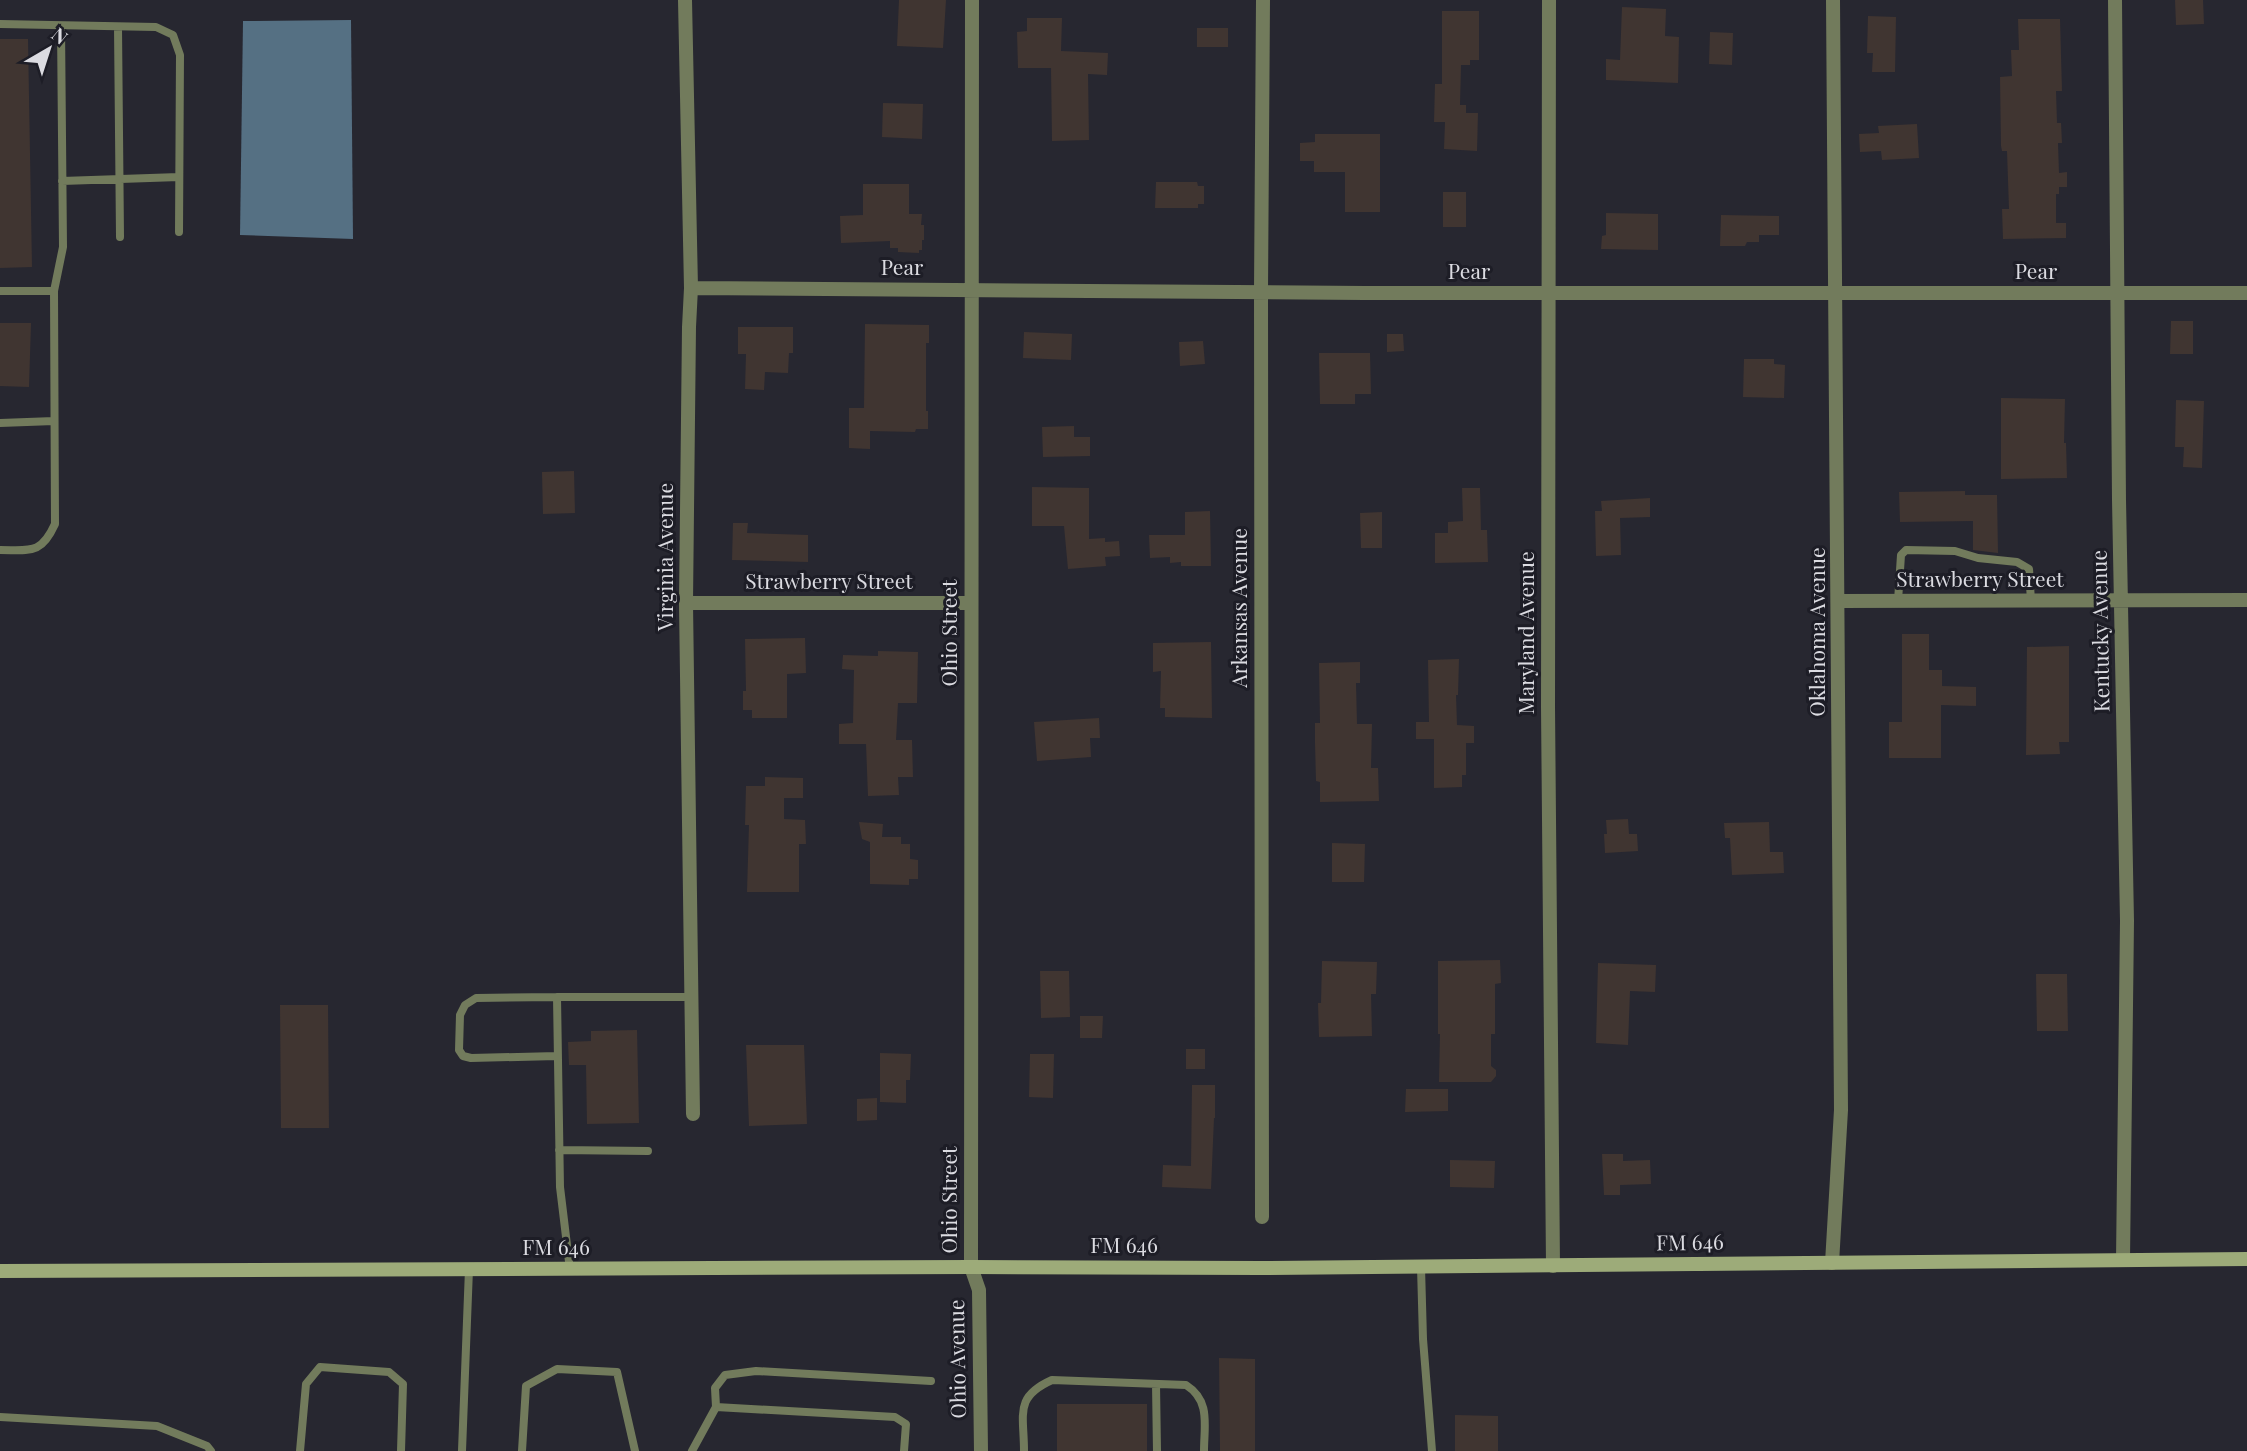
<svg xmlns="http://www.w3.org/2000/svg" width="2247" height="1451" font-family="'Playfair Display',serif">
  <rect width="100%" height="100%" fill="#272730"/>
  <path fill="#557083" d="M351,20l2,219 -113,-4 3,-214z"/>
  <path fill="#403531" d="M899,0h47l-3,48 -46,-2z
    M2175,0h28l1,24 -28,1z
    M1622,7l44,2 -1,27 14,1 -1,46 -72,-3v-21l14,1z
    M1442,11h37v49h-9v5h-9l-1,40h6v8h12l-1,38 -33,-2 1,-27h-11l1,-38h7z
    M1868,16l28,1 -1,55h-23l1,-19h-6z
    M1027,18h35l-1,33 47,2 -1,22 -19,-1 1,66 -37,1 -1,-73h-33l-1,-36 10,-1z
    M2018,19h42l2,72h-6l1,32h4l1,20h-4l1,30 8,-1v15h-8v7h-3v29h10v15l-63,1 -1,-30h7l-2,-58h-5l-1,-5 -1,-69 12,-1 -1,-26h8z
    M1197,28h31v19h-31z
    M1710,32l23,1 -1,32 -23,-1z
    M0,39h28l4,228 -32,1z
    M883,103l40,1 -1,35 -40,-2z
    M1917,124l2,34 -37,2 -1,-9 -21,1 -1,-18 20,-1 -1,-7z
    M1315,134h65v78h-35v-40h-31v-11h-14v-18l15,-1z
    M1156,182h41l1,4h6v18h-6v4h-43z
    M863,184h46v30h13l-1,11h3v15h-2v10h-3v3l-21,-1v-4h-8v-7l-49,2 -1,-27 23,-1z
    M1443,192h23v35h-23z
    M1606,213l52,1v36l-57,-1 1,-13 4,-1z
    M1721,215l58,1v19h-20v7h-12l-2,4h-25z
    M2171,321h22v33h-23z
    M0,323h31l-2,64 -29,-1z
    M865,324l64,1v18h-3v68h2v18h-12l-1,3 -45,-1v18l-21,-1v-40h15z
    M738,327h55v26h-4l-1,20 -23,-1 -1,18 -19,-1 1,-35h-8z
    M1024,332l48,2 -1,26 -48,-2z
    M1387,334h16l1,17 -17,1z
    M1203,341l2,23 -25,2 -1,-24z
    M1319,353h51l1,41h-16v10h-35z
    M1744,359h30v5l11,1 -1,33 -41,-1z
    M2001,398l64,1 -1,44h2l1,35 -66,1z
    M2176,400l28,1 -2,67 -19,-1 1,-20h-9z
    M1074,426v11h16v19l-47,1 -1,-30z
    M574,471l1,42 -32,1 -1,-42z
    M1032,487l57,1v51l16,-1v4l14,-1 1,15 -15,1 1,9 -38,3 -4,-43h-32z
    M1462,488h18l1,42h6l1,32 -53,1v-30h13v-11l15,-1z
    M1965,491v4h32l1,58 -25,-3v-29l-73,1 -1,-30z
    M1650,498v19l-30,1 1,37 -25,1 -1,-45h7l-1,-10z
    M1210,511l1,55h-30v-4l-11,1v-6l-20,1 -1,-23h36v-23z
    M1382,512v36h-21l-1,-35z
    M733,523h15l-1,10 61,2v27l-76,-2z
    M1902,634h27v36h13v16l34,1v19l-35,-1v53h-52v-36h13z
    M805,638l1,35 -19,1v44h-35v-8h-9v-19h3l-1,-52z
    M1211,642l1,76 -47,-1v-9h-5l1,-37 -8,1v-29z
    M2069,646v96h-10l1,12 -34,1 1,-108z
    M878,651l40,1 -1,51h-19l-2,37h16l1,37h-15l1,18 -31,1 -2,-52h-27v-20l14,-1 1,-53 -12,-1 1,-14 35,1z
    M1459,659l-1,36h-2l1,30 17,1v17h-8v32h-4v12l-28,1v-49h-18v-17h13l-1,-62z
    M1360,662v21h-4l1,41h15l-1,44h7l1,33 -59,1v-20l-4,-1 -1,-38v-20h5l-1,-60z
    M1099,718l1,20h-10l1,19 -54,4 -3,-39z
    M765,777l38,1v20h-19v21l21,1 1,24h-7v48h-52l2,-67h-4l1,-39h19z
    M1628,819l1,15h8l1,17 -33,2 -1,-19h3l-1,-14z
    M859,822l24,2 -1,13h19v7h9v15l8,1v19h-9v6l-39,-1v-42l-8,-3z
    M1769,822l1,30h13l1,21 -52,2 -2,-37h-5l-1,-15z
    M1332,843l33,1 -1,38h-32z
    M1500,960l1,23 -6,1v50h-4v32l5,4v6l-5,6h-52l1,-48h-2v-73z
    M1322,961l55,1 -1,32h-5l1,42 -53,1 -1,-34h3z
    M1598,963l58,2 -1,27 -25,-1 -2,54 -32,-2z
    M1040,971h29l1,46 -29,1z
    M2036,974h31l1,57h-31z
    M280,1005h48l1,123h-48z
    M1080,1016h23l-1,22h-22z
    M637,1030l2,93 -52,1 -1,-59h-17l-1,-23 23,-1v-10z
    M746,1045h58l3,79 -58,2z
    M1186,1049h19v20h-19z
    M880,1053l31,1 -1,26h-4v23l-26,-1z
    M1030,1054h24l-1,44 -24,-1z
    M1192,1085h23v33h-1l-3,71 -49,-2 1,-22 28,1z
    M1406,1089h42v22l-43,1z
    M877,1098v22l-20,1v-22z
    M1602,1154h21v7l27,-1 1,24 -31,1v10h-16z
    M1450,1160l45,1 -1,27 -44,-1z
    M1219,1358l36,1v92h-35z
    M1057,1404h90v47h-90z
    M1455,1415l43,1v35h-43z"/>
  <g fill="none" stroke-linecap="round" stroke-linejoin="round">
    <path stroke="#727b5c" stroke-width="8" d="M0,24l156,3 17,8 7,20 -1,177
      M118,27l2,210
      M62,181l117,-4
      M0,291h54
      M0,423l54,-2
      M0,550c30,0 41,5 55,-26l-1,-233 9,-44 -2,-221
      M1898,601l3,-46 5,-5 49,1 23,7 39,4 12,7 2,32
      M557,1056l-86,2 -8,-2 -4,-6 1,-35 5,-10 11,-7 81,-1
      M559,1150l89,1
      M1421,1267l2,72 9,112
      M570,1270l-10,-83 -3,-190h135
      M1156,1384l1,67
      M0,1417l157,9 50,20 4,5
      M300,1451l6,-67 14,-17 69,5 14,12 -2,67
      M462,1451l7,-182
      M522,1451l4,-65 31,-17 60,3 18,79
      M692,1451l24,-44
      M904,1451l2,-27 -11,-7 -179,-10 -1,-19 10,-13 31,-4 175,10
      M1024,1451c0,-37 -10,-54 28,-71l134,5c25,16 18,40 18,66"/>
    <path stroke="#727b5c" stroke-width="14" d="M685,0l6,288 -2,39 -3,276 7,511
      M972,0l-1,1267 8,23 2,161
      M1549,0l-1,707 5,559
      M2115,0l4,500 8,421 -4,339
      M691,288l674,5h882
      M1839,601l408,-1
      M686,603h285
      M1262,1217l-1,-926 2,-291
      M1832,1263l9,-153 -8,-1110"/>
    <path stroke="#9dab79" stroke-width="14" d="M0,1271l971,-4 291,1 985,-9"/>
  </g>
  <g text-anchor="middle" stroke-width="6" stroke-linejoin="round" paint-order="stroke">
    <g font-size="21" fill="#dbdbe1" stroke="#1d1d26">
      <text x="902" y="275">Pear</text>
      <text x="1469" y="279">Pear</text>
      <text x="2036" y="279">Pear</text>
      <text transform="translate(666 557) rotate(-90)" y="7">Virginia Avenue</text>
      <text x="1980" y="587">Strawberry Street</text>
      <text x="829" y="589">Strawberry Street</text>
      <text transform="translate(1240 608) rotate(-90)" y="7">Arkansas Avenue</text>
      <text transform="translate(2101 631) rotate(-91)" y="7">Kentucky Avenue</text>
      <text transform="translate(1818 632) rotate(-90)" y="7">Oklahoma Avenue</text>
      <text transform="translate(950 633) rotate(-90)" y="7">Ohio Street</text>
      <text transform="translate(1527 633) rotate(-90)" y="7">Maryland Avenue</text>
      <text transform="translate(950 1200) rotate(-90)" y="7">Ohio Street</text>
      <text transform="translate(1690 1243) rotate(-1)" y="7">FM 646</text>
      <text x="1124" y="1253">FM 646</text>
      <text x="556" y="1255">FM 646</text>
      <text transform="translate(958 1359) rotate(-91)" y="7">Ohio Avenue</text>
    </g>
  </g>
  <g transform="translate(49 49) rotate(39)" stroke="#1d1d26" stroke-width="5" paint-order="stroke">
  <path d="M0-5L12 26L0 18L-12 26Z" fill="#dbdbe1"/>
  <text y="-10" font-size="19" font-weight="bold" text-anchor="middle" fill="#dbdbe1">N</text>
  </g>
</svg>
